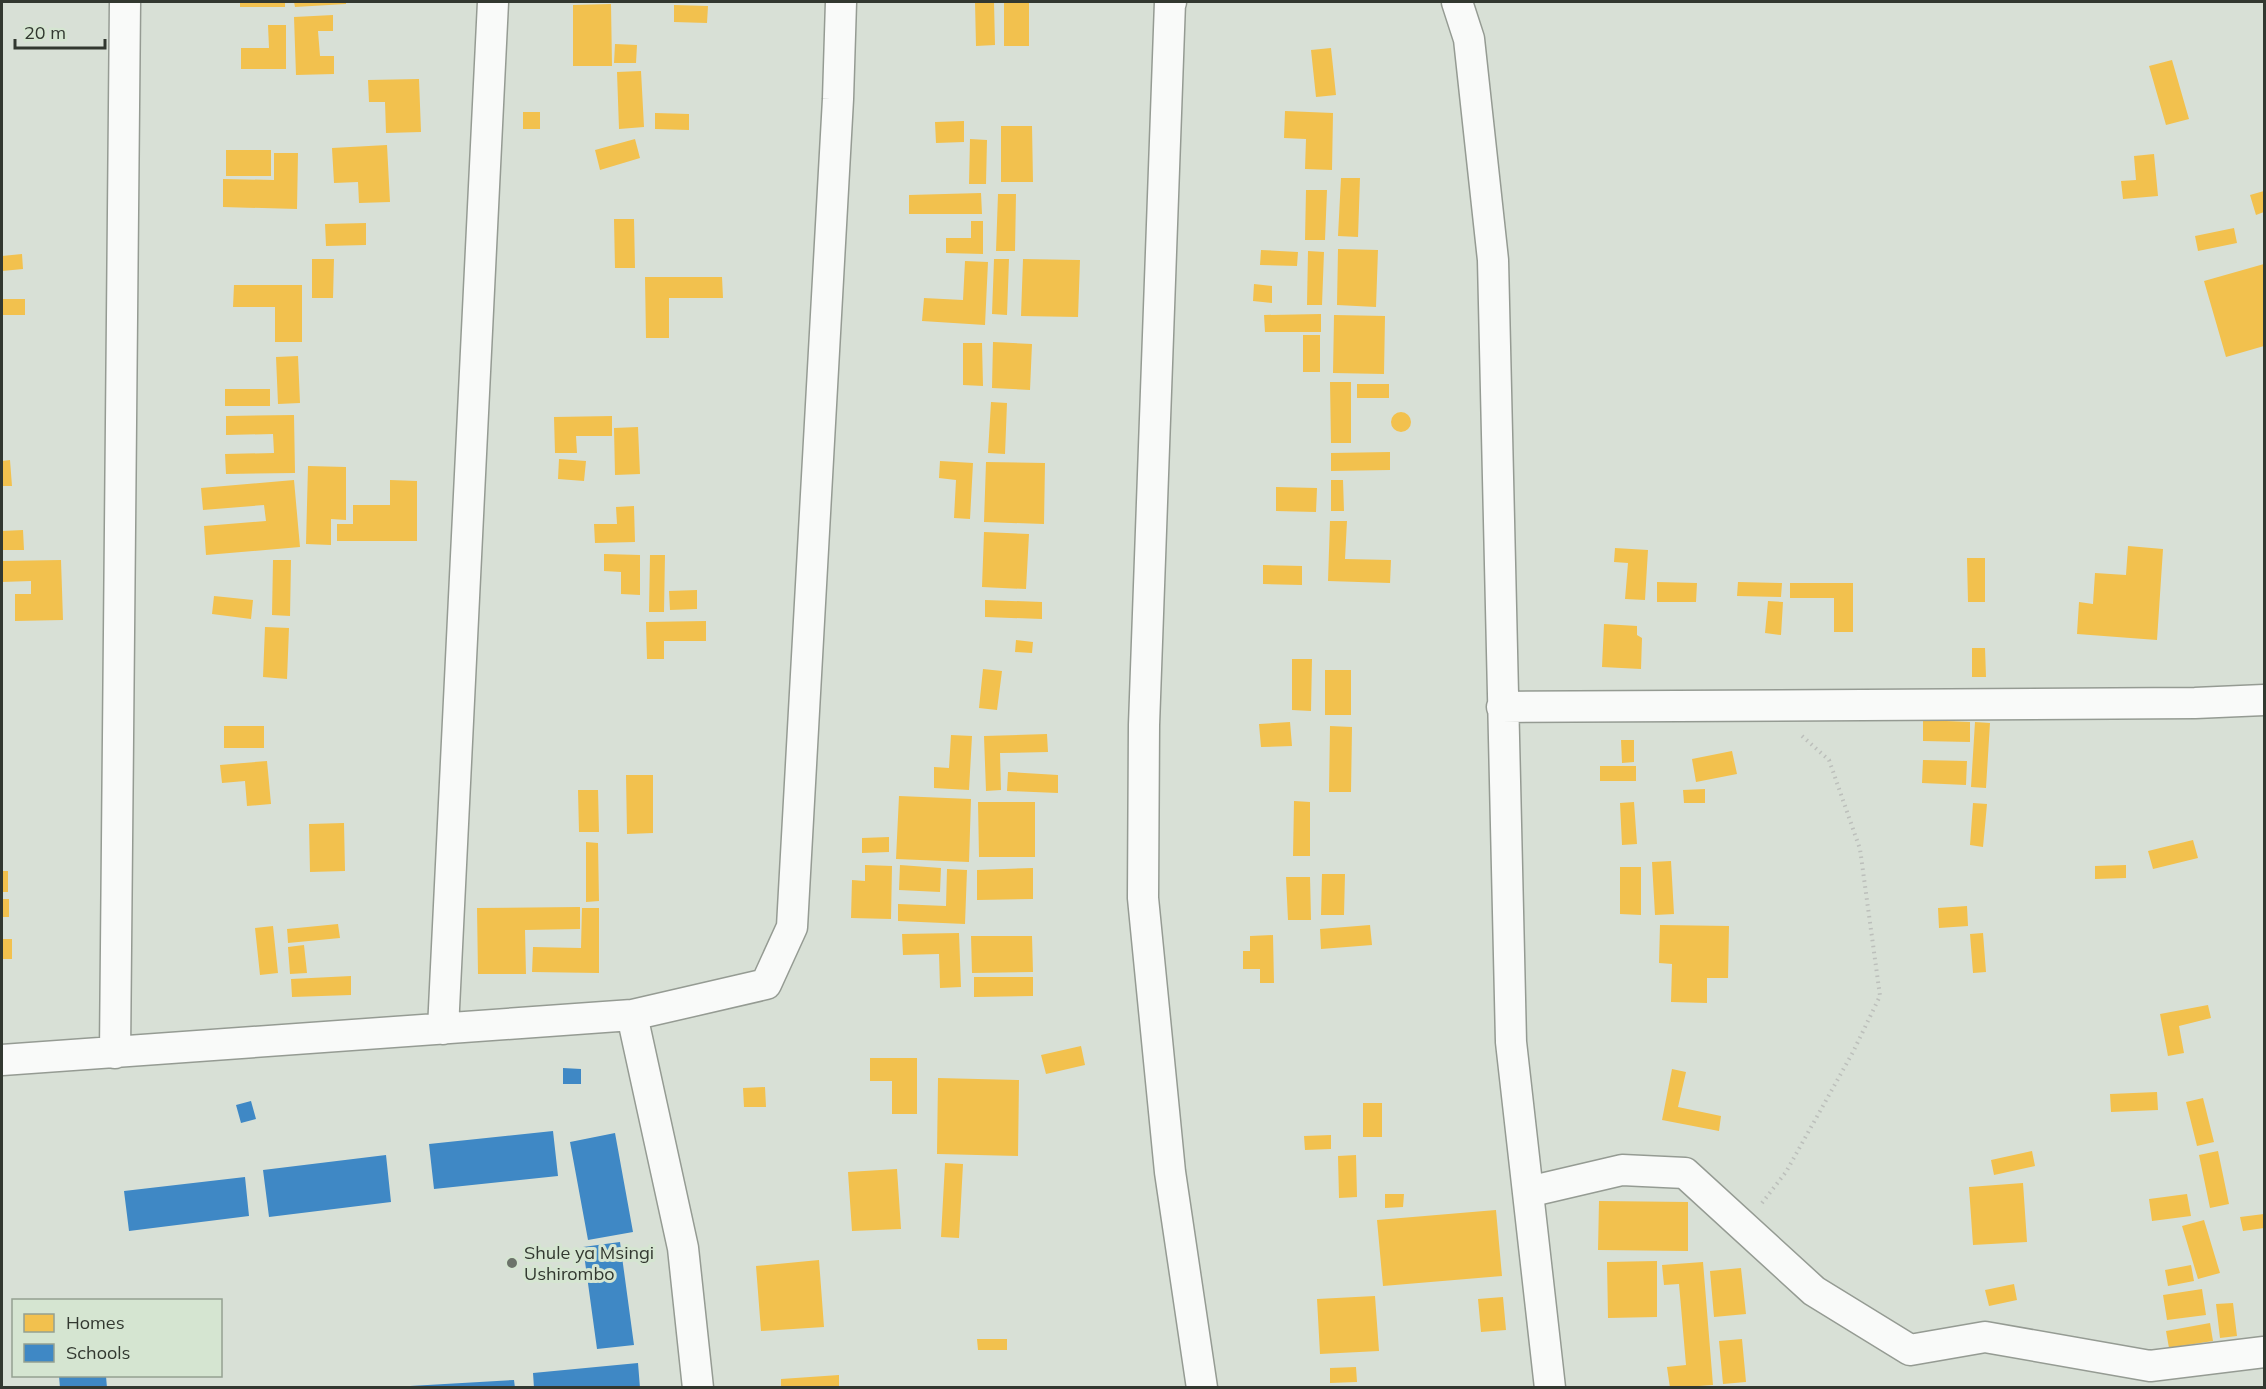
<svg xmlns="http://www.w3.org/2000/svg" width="2266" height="1389" font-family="Mulish,sans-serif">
  <rect width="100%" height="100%" fill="#d8e0d6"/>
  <path fill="#f2c14e" d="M240,2h45v5h-45z
    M294,2h52v2l-51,3z
    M975,2h19l1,43 -19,1z
    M1004,2h25v44h-25z
    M611,4l1,62h-39v-61z
    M674,5l34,1 -1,17 -33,-1z
    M333,15v16h-15l2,25h14v18l-38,1 -2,-58z
    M268,25h18v44h-45v-21h28z
    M615,44l22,1 -1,18h-22z
    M1331,48l5,47 -20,2 -5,-47z
    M2172,60l17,59 -23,6 -17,-59z
    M641,71l3,56 -25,2 -2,-57z
    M419,79l2,53 -35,1 -1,-31h-16l-1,-22z
    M1285,111l48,2 -1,57 -27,-1 1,-30 -22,-1z
    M523,112h17v17h-17z
    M655,113l34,1v16l-34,-1z
    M964,121v21l-28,1 -1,-21z
    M1001,126h31l1,56h-32z
    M635,139l5,19 -40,12 -5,-20z
    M970,139l17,1 -1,44h-17z
    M387,145l3,57 -31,1 -1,-21 -24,1 -2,-35z
    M226,150h45v26h-45z
    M274,153h24l-1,56 -74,-2v-28l51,1z
    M2154,154l4,42 -35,3 -2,-18 15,-1 -2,-24z
    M1341,178h19l-2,59 -20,-1z
    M1306,190h21l-2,50h-20z
    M2264,191v21l-8,3 -6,-20z
    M981,193l1,21h-73v-19z
    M998,194h18l-1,57h-19z
    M614,219h20l1,49h-20z
    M971,221h12v33l-37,-1v-15h25z
    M366,223v22l-40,1 -1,-22z
    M2234,228l3,15 -39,8 -3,-15z
    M1338,249l40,1 -2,57 -39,-2z
    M1261,250l37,2 -1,14 -37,-1z
    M1308,251l16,1 -2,53h-15z
    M22,254l1,15 -21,2v-15z
    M312,259h22l-1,39h-21z
    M994,259h15l-2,56 -15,-1z
    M1023,259l57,1 -2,57 -57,-1z
    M965,261l23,1 -3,63 -63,-4 2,-23 39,2z
    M2264,264v82l-38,11 -22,-76z
    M645,277h77l1,21h-54v40h-23z
    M1254,284l18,2v17l-19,-2z
    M234,285h68v57h-27v-35h-42z
    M2,299h23v16h-23z
    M1321,314v18h-56l-1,-17z
    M1334,315l51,1 -1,58 -51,-1z
    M1303,335h17v37h-17z
    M993,342l39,2 -2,46 -38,-2z
    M963,343h19l1,43 -20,-1z
    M298,356l2,47 -22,1 -2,-47z
    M1330,382h21v61h-20z
    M1357,384h32v14h-32z
    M225,389h45v17h-45z
    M991,402l16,1 -2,51 -17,-1z
    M1391 422a10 10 0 1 1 20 0a10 10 0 1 1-20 0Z
    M294,415l1,58 -69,1 -1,-20 49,-1 -1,-19 -47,1v-19z
    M612,416v20h-36l1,17h-22l-1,-36z
    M638,427l2,47 -25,1 -1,-47z
    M1390,452v18l-59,1v-18z
    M559,459l27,2 -2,20 -26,-2z
    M10,460l2,26h-10v-25z
    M940,461l33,2 -3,56 -16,-1 2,-38 -17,-2z
    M986,462l59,1 -1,61 -60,-2z
    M308,466l38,1v53l-15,-1v26l-25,-1z
    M294,480l6,67 -94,8 -2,-29 62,-5 -2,-16 -61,5 -2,-22z
    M390,480l27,1v60h-80v-17h16v-19h37z
    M1331,480h12l1,31h-13z
    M1276,487l41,1 -1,24 -40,-1z
    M634,506l1,36 -40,1 -1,-19h23l-1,-17z
    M1330,521h17l-2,38 46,1 -1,23 -62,-2z
    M23,530l1,20h-22v-19z
    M984,532l45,2 -3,55 -44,-2z
    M2128,546l35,3 -6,91 -80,-6 2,-32 14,2 2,-31 31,2z
    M1615,548l33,2 -3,50 -20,-1 3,-36 -14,-1z
    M604,554l36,1v40l-19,-1v-22l-17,-1z
    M650,555h15l-1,57h-15z
    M1967,558h18v44h-17z
    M61,560l2,60 -48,1v-27h16v-13l-29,1v-21z
    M273,560h18l-1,56 -18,-1z
    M1263,565l39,1v19l-39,-1z
    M1657,582l40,1 -1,19h-39z
    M1738,582l44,1 -1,14 -44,-1z
    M1790,583h63v49h-19v-34h-44z
    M697,590v19l-27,1 -1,-19z
    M214,596l39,4 -2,19 -39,-5z
    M985,600l57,2v17l-57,-2z
    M1768,601l15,1 -2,33 -16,-2z
    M706,621v20h-42v18h-17l-1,-37z
    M1604,624l33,2v9l5,3 -1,31 -39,-2z
    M265,627l24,1 -2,51 -24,-2z
    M1016,640l17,2 -1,11 -17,-1z
    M1972,648h13l1,29h-14z
    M1292,659h20l-1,52 -19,-1z
    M983,669l19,2 -5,39 -18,-2z
    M1325,670h26v45h-26z
    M1923,720l47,2v20l-47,-1z
    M1290,722l2,24 -31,1 -2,-23z
    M1975,722l15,1 -4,65 -15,-1z
    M224,726h40v22h-40z
    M1330,726l22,1 -1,65h-22z
    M1047,734l1,18 -48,1 1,37 -15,1 -2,-55z
    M951,735l21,1 -3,54 -35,-2v-21l15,1z
    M1621,740h13v22l-12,1z
    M1732,751l5,23 -41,8 -4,-23z
    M1923,760l44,1 -1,24 -44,-2z
    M267,761l4,43 -24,2 -2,-25 -23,2 -2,-18z
    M1600,766h36v15h-36z
    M1008,772l50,3v18l-51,-2z
    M626,775h27v58l-26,1z
    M1705,789v14h-21l-1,-13z
    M578,790h20l1,42h-20z
    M899,796l72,3 -2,63 -73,-3z
    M1294,801l16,1v54h-17z
    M978,802h57v55h-56z
    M1634,802l3,42 -15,1 -2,-42z
    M1973,803l14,1 -4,43 -13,-2z
    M344,823l1,48 -35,1 -1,-48z
    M889,837v15l-27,1v-15z
    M2193,840l5,18 -45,11 -5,-18z
    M586,842l12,1 1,58 -13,1z
    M1671,861l3,53 -19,1 -3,-53z
    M865,865l27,1 -1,53 -40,-1 1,-38 13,1z
    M900,865l41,3 -1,24 -41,-2z
    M2126,865v13l-31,1v-13z
    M1620,867h21v48l-21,-1z
    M1033,868v31l-56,1v-30z
    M947,869l20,1 -2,54 -67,-3v-17l48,2z
    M2,871h6v21h-6z
    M1322,874h23l-1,41h-23z
    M1286,877h24l1,43h-23z
    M2,899h7v18h-7z
    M1967,906l1,20 -29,2 -1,-20z
    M580,907v22l-55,1 1,44h-48l-1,-66z
    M582,908h17v65l-67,-1 1,-25 48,1z
    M338,924l2,14 -52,5 -1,-14z
    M1370,925l2,20 -51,4 -1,-20z
    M1660,925l69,1 -1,52h-21v25l-36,-1 1,-38 -13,-1z
    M273,926l5,47 -18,2 -5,-47z
    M959,933l2,54 -21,1 -1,-34 -36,1 -1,-21z
    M1983,933l3,39 -13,1 -3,-39z
    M1273,935l1,48h-14v-14h-17v-18h7v-15z
    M971,936h61l1,36 -61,1z
    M2,939h10v20h-10z
    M304,945l3,28 -17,1 -2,-27z
    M351,976v19l-59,2 -1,-18z
    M974,977h59v19l-59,1z
    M2208,1005l3,13 -32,8 5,27 -16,3 -8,-42z
    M1081,1046l4,19 -39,9 -5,-19z
    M870,1058h47v56h-25v-33h-22z
    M1672,1069l14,3 -8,35 43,9 -2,15 -57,-11z
    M938,1078l81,2 -1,76 -81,-2z
    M765,1087l1,20h-22l-1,-19z
    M2157,1092l1,18 -47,2 -1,-18z
    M2203,1098l11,44 -17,4 -11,-44z
    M1363,1103h19v34h-19z
    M1331,1135v14l-26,1 -1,-14z
    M2032,1151l3,15 -41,9 -3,-15z
    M2218,1151l11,53 -19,4 -11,-53z
    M1356,1155l1,42 -18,1 -1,-42z
    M945,1163l18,1 -4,74 -18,-1z
    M897,1169l4,60 -49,2 -4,-59z
    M2023,1183l4,59 -54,3 -4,-58z
    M1385,1194h19l-1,13 -18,1z
    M2187,1194l4,22 -39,5 -3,-22z
    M1599,1201l89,1v49l-90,-1z
    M1496,1210l6,66 -119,10 -6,-66z
    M2264,1214v14l-21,3 -3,-14z
    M2204,1220l16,53 -22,6 -16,-53z
    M819,1260l5,67 -63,4 -5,-65z
    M1657,1261v56l-49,1 -1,-56z
    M1703,1262l10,123 -43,3 -3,-21 19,-2 -7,-81 -15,1 -2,-20z
    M2191,1265l3,16 -26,5 -3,-16z
    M1741,1268l5,46 -32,3 -4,-46z
    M2014,1284l3,16 -28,6 -4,-16z
    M2202,1289l4,26 -39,5 -4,-25z
    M1375,1296l4,55 -59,3 -3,-55z
    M1503,1297l3,33 -25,2 -3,-33z
    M2233,1303l4,33 -17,2 -4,-34z
    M2210,1323l3,18 -44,7 -3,-17z
    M977,1339h30v11h-29z
    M1742,1339l4,43 -23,2 -4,-43z
    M1356,1367l1,15 -27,1v-15z
    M839,1375v13h-58v-9z"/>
  <path fill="#3f88c5" d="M563,1068l18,1v15h-18z
    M251,1101l5,18 -15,4 -5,-18z
    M553,1131l5,45 -124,13 -5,-45z
    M615,1133l18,99 -45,8 -18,-98z
    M386,1155l5,47 -122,15 -6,-47z
    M245,1177l4,39 -120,15 -5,-40z
    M620,1242l14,103 -37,4 -14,-102z
    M638,1363l2,25h-106l-1,-15z
    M59,1376h47l1,12h-47z
    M514,1380l1,8h-105v-2z"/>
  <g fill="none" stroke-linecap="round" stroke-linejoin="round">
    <defs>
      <path id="street" d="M1171,2h-1l-26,723 -1,173 27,274 32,216
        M1457,2l12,37 24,221 18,782 39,346
        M1502,707l693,-4 69,-3
        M632,1015l51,233 15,140
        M443,1029l50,-1027
        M115,1053l10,-1051
        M2,1060l630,-45 134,-31 26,-57 46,-828 3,-97
        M1528,1192l94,-22 63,3 129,118 96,59 75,-13 165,29 114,-14"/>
    </defs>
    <use href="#street" stroke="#959b93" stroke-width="33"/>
    <path stroke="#bcbfbb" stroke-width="4" stroke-dasharray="1.5 4.5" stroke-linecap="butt" d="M1762,1203l24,-31 67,-120 27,-56 -20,-147 -31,-89 -27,-24"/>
    <use href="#street" stroke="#f9faf9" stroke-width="30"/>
  </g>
  <circle fill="#6c736a" stroke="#d5e5d1" stroke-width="2" cx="512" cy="1263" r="6"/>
  <g text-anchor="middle" stroke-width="6" stroke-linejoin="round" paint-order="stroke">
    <g font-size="18" fill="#323830" stroke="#d5e5d1" text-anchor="start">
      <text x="524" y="1259">Shule ya Msingi<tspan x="524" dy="21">Ushirombo</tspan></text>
    </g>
  </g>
  <rect width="2266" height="1389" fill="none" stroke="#323830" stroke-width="6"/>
  <rect x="12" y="1299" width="210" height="78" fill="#d5e5d1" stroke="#94a091" stroke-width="1.5"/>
  <rect x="24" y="1314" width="30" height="18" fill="#f2c14e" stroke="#94a091" stroke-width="1.5"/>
  <text x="66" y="1329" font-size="18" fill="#323830">Homes</text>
  <rect x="24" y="1344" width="30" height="18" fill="#3f88c5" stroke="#94a091" stroke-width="1.5"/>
  <text x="66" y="1359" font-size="18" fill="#323830">Schools</text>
  <path d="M15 39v9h90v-9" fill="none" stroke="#323830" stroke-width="3"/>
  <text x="24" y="39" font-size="18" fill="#323830" stroke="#d5e5d1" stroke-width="4.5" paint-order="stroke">20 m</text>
</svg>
